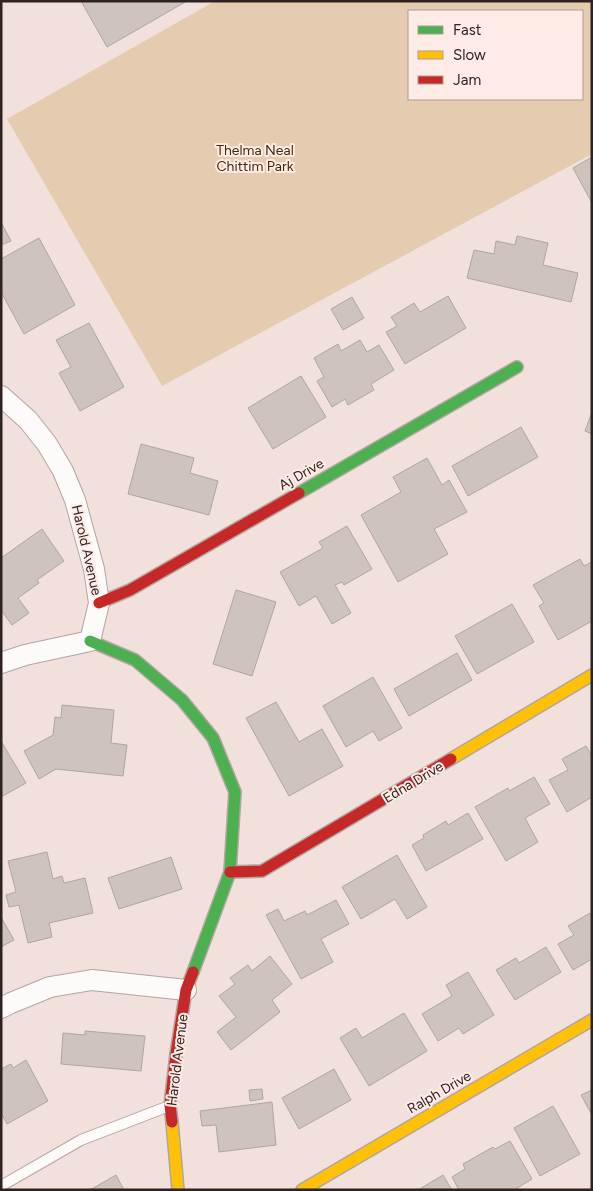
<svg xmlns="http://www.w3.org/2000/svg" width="593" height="1191" font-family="Figtree,sans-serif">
  <rect width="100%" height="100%" fill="#f1e0db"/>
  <path fill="#e5cbb0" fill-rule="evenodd" d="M215,1h377v153l-430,232 -155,-267zM582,11v88h-173v-88z"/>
  <path fill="#cfc3bd" stroke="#b1a59f" d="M81,1h106l-80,46z
    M592,157v46l-19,-35z
    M1,222l10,19 -10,4z
    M517,236l31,7 -5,22 35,8 -7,29 -104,-24 7,-28 20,4 2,-13 19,4z
    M39,238l36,67 -51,29 -23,-42v-33z
    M448,296l18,32 -61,36 -19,-32 11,-6 -6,-9 23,-14 6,9z
    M352,297l12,21 -21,12 -12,-21z
    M89,323l35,64 -44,24 -21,-38 12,-6 -15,-27z
    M360,340l7,12 12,-7 15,25 -23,14 3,6 -26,15 -3,-6 -13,8 -15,-26 7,-4 -10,-19 24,-14 3,7z
    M301,376l25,41 -53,32 -25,-41z
    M592,412v22l-7,-3z
    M521,427l17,30 -70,39 -16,-30z
    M141,444l53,14 -4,15 28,8 -9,34 -81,-21z
    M427,458l15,27 7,-5 18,32 -33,17 14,25 -50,28 -37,-67 40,-23 -8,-15z
    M347,526l25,43 -28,16 -2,-3 -7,3 16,28 -19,11 -16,-28 -17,10 -19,-34 43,-24 -4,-6z
    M42,529l22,32 -27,19 2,3 -21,15 11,15 -17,12 -11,-15v-52z
    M580,559l4,7 8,-4v59l-34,19 -19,-34 5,-3 -11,-18z
    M236,590l40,12 -24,74 -39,-12z
    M512,604l22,38 -57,32 -22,-38z
    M457,653l15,27 -63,36 -15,-27z
    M373,677l29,51 -23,13 -6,-10 -27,16 -23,-41z
    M276,702l23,40 23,-13 21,37 -54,30 -43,-78z
    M62,705l52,5 -3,33 16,2 -4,31 -67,-7 -17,10 -15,-28 29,-16 2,-18 6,1z
    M1,741l25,42 -25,14z
    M586,746l6,10v41l-25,15 -18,-32 19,-10 -6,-11z
    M534,777l16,27 -25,14 13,24 -32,19 -31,-54 33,-19 1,3z
    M468,813l15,26 -57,32 -14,-26 12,-7 -1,-3 23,-14 2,4z
    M47,852l6,27 9,-3 2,7 21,-5 8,35 -44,10 3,14 -24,6 -9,-38 -10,2 -3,-12 10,-3 -8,-31z
    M397,855l30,52 -20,12 -12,-20 -34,20 -19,-32z
    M171,857l11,32 -63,20 -11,-31z
    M336,900l13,24 -28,15 12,23 -32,17 -35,-64 12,-6 6,12 21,-10 2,4z
    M590,913l2,4v42l-19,11 -15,-26 16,-9 -6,-9z
    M1,917l13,23 -13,7z
    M546,947l15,25 -46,28 -19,-30 20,-12 3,5z
    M270,956l22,28 -20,16 8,12 -49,38 -14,-18 19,-15 -17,-21 16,-12 -5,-6 18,-13 4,6z
    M468,972l26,43 -31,19 -4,-6 -21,13 -16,-27 30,-18 -6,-11z
    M404,1013l23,38 -58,35 -29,-48 16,-10 6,10z
    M85,1031l60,5 -4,35 -80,-7 2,-31 22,2z
    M26,1060l22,41 -41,23 -6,-11v-44l10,-5 2,4z
    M334,1069l17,31 -52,29 -17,-31z
    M262,1089l1,10 -13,2 -1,-11z
    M592,1090v25l-11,-20z
    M272,1102l4,43 -57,7 -3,-27 -14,1 -2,-15z
    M553,1106l27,48 -40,22 -26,-48z
    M510,1141l22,38 -18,11h-55l-7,-13 13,-8 -2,-5 30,-17 2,2z
    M116,1175l8,15h-34z
    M443,1175l9,15h-34z"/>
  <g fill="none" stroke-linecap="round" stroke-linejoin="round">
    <defs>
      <path id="lane" d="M1,1186l80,-46 88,-34"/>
      <path id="street" d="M1,396l27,24 19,24 16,27 12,29 19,69 5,34 -9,38 -65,14 -24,8
        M1,1008l10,-5 39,-16 42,-7 94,10"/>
      <path id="fast" d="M299,493l218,-126
        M90,641l45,19 47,40 31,38 22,54 -5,80 -37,100"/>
      <path id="slow" d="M451,759l141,-84
        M172,1122l6,68
        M302,1190l290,-170"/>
      <path id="jam" d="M99,603l31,-13 169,-97
        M230,872l32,-1 189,-112
        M172,1122l-2,-17 6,-51 10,-64 7,-18"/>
    </defs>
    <use href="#lane" stroke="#b2a5a1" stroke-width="12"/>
    <use href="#street" stroke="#b2a5a1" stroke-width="22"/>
    <use href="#fast" stroke="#b2a5a1" stroke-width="14"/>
    <use href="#slow" stroke="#b2a5a1" stroke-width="14"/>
    <use href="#jam" stroke="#b2a5a1" stroke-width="14"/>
    <use href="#lane" stroke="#fdfafa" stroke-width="10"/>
    <use href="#street" stroke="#fdfafa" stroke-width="20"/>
    <use href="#fast" stroke="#4caf50" stroke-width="11"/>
    <use href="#slow" stroke="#ffc107" stroke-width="11"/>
    <use href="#jam" stroke="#c62828" stroke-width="11"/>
  </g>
  <g text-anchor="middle" stroke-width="4" stroke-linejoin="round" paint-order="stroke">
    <g font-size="14" fill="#402b09" stroke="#feebe6">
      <text x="255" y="155">Thelma Neal<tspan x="255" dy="16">Chittim Park</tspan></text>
    </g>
    <g font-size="14" fill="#2e2320" stroke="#feebe6">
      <text transform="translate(301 474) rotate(-30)" y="5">Aj Drive</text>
      <text transform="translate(87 550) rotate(77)" y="5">Harold Avenue</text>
      <text transform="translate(413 782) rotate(-31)" y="5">Edna Drive</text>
      <text transform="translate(177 1060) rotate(-83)" y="5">Harold Avenue</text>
      <text transform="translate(439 1092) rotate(-30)" y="5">Ralph Drive</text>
    </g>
  </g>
  <rect width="593" height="1191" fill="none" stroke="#2e2320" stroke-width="5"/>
  <rect x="408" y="10" width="175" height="90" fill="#feebe6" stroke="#ab9b97"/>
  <rect x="418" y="26" width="25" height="8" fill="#4caf50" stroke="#ab9b97"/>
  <text x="453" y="35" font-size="15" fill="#2e2320">Fast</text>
  <rect x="418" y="51" width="25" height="8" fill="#ffc107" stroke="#ab9b97"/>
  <text x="453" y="60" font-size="15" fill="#2e2320">Slow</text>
  <rect x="418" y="76" width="25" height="8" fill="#c62828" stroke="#ab9b97"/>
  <text x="453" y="85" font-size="15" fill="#2e2320">Jam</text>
</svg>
